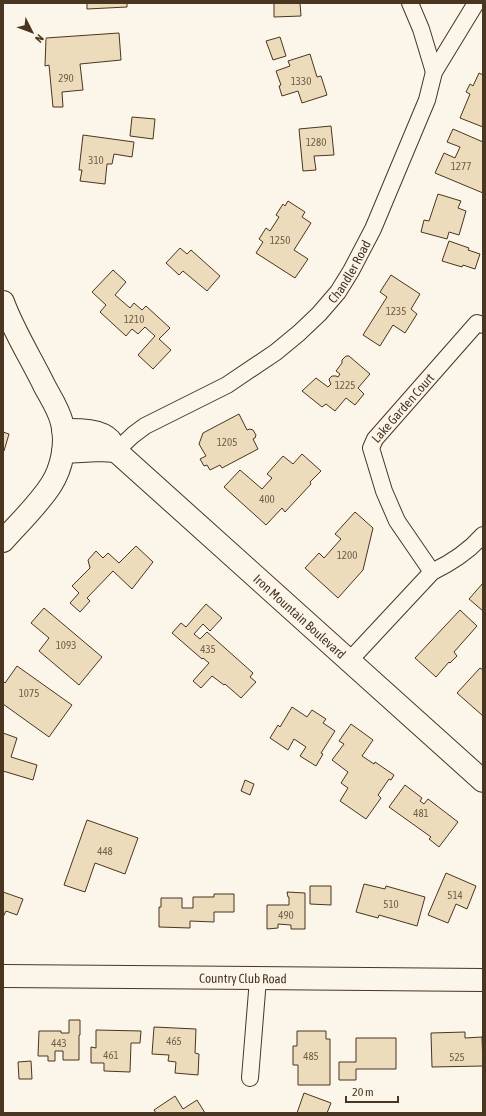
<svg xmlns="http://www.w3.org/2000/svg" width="486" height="1116" font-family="'Asap Condensed',sans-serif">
  <rect width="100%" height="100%" fill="#fbf6e9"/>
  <path fill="#ecdcbc" stroke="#4a3520" d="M87,3h40v4l-40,2z
    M274,3h26l1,13 -27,1z
    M119,33l2,27 -41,4 3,26 -21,2 1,15h-10l-4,-42 -4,1 1,-28z
    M280,37l6,19 -13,4 -7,-19z
    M310,54l7,23 4,-1 6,19 -25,8 -4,-12 -16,5 -3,-10 2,-1 -5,-14 14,-5 -2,-5z
    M479,73l4,2v52l-23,-9 10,-24 -4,-2 4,-8 3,2z
    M132,117l23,2 -2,20 -23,-3z
    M331,126l3,29 -20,1 2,14 -13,1 -4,-42z
    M453,129l30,13v51l-48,-20 9,-20 11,5 5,-11 -13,-5z
    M83,135l51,7 -2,15 -18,-3 -2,10h-5l-2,20 -25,-3 2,-11h-3z
    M438,194l23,7 -3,7 8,3 -7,24 -10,-3 -2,7 -26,-7 3,-12 5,1z
    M288,201l17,11 -3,5 9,6 -17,27 14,9 -13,19 -39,-25 7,-11 -4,-3 7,-11 4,3 9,-14 -3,-2 7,-11 2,2z
    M449,241l20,7 -1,2 12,4 -5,15 -12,-4 -1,2 -20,-6z
    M180,248l7,6 4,-4 29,26 -13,15 -24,-20 -4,4 -13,-12z
    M113,270l13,12 -11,13 15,13 4,-5 8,7 4,-4 24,22 -11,11 12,11 -18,19 -15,-14 17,-19 -10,-9 -7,7 -6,-5 -6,7 -26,-24 6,-7 -14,-13z
    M391,275l29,19 -9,15 6,5 -12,19 -12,-8 -13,21 -17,-11 24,-38 -7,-5z
    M346,356h3l21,18 -12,14 6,6 -9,11 -9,-7 -11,13 -9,-7 -4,3 -20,-16 14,-13 12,9 3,-3 -1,-2 -1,-3 3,-3h4l2,1 2,-3 -4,-3 6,-8v-3z
    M239,414l8,16 3,-1 3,1 3,5 -1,3 -2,1 5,10 -36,19 -2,-3 -10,5 -3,-5 -3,1 -4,-7 6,-3 -7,-12 4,-11z
    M3,432l6,2 -5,17h-1z
    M302,454l19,17 -11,11 1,2 -26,28 -3,-4 -16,17 -42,-38 16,-17 22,19 10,-11 -5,-4 16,-18 10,8z
    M355,512l18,16 -10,42 -25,28 -33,-30 14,-15 5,5 17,-19 -6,-5z
    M136,546l17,16 -21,27 -19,-18 -26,27 3,3 -10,11 -10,-9 9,-10 -7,-7 18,-18 -2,-8 8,-9 7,7 5,-5 11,10z
    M483,583v28l-14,-12z
    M206,604l16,14 -12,13 -7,-7 -9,10 6,5 7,-7 46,41 -3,4 6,5 -15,16 -16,-14 -1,1 -12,-9 -11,12 -8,-7 16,-18 -6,-5 -1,1 -30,-26 9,-10 5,4z
    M44,608l58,49 -23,28 -40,-34 10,-13 -18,-15z
    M460,610l17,16 -23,26 3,4 -7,7 -1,-1 -13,15 -21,-19z
    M17,666l55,39 -23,32 -46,-33v-23l2,2z
    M480,668l3,2v46l-26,-23z
    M292,707l15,10 5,-7 14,9 -3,4 12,8 -14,22 2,1 -7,12 -16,-10 6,-9 -12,-8 -6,11 -18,-12 8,-13 2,2z
    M351,724l22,16 -11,16 12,8 1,-2 19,13 -3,5 -2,-1 -11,16 3,3 -15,21 -26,-18 8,-13 -7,-5 7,-11 -16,-12 12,-16 -5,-3z
    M3,733l14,5 -6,19 26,8 -4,15 -30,-9z
    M245,780l9,4 -4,11 -9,-4z
    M405,785l17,13 -2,3 4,3 4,-5 30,23 -19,25 -10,-8 2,-2 -42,-30z
    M87,820l51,18 -13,36 -30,-11 -10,29 -21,-7z
    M446,873l30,13 -9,23 -11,-5 -8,19 -20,-8z
    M364,884l21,5 1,-3 39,11 -8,29 -38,-11 -1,3 -22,-6z
    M310,886h21v19l-21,-1z
    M3,892l20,7 -6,16 -11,-4 -3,6z
    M287,892l18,1v36h-14v-4l-13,-1v4l-11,1v-24h22v-8h-1z
    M214,894h20v18h-20v10l-24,-1v7l-31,-1v-20h2v-9h21v10h11v-11h21z
    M69,1020h11v15h-1v25h-16v-9h-8v10h-7v-5h-10l1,-25h22v2h8z
    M154,1027l42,2 -1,24 4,1 -1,21 -23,-2 1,-11 -8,-1 1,-6 -17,-1z
    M96,1030l45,1 -1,12h-9l-1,29 -26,-1v-8h-13v-16l5,1z
    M297,1031h29v8h4v46h-32v-20h-5v-19h4z
    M465,1032v6l17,-1 1,29 -51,1 -1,-34z
    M356,1038h40v31h-40v11h-17v-18h17z
    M31,1061l1,18h-13l-1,-17z
    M304,1093l27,10 -4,10h-30z
    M175,1096l8,13 14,-9 8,13h-49l-2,-3z"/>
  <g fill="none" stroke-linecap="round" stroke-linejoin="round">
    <defs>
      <g id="street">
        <path d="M410,3l11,26 13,43"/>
        <path id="s1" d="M116,451l17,-16 12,-9 82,-41 49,-33 23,-19 20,-19 19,-22 13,-21 22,-42 54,-129 7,-28 42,-69"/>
        <path id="s2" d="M432,572l-35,-51 -13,-30 -13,-43 4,-9 102,-116 6,2"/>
        <path d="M349,661l83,-89c19,-9 37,-21 51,-37"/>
        <path d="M250,1078l8,-99"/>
      </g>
      <g id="secondary">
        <path d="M3,302c11,30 28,56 42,85 6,11 14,23 17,36 5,20 0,45 -11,62 -13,20 -32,38 -48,56"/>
        <path id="s3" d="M63,430c13,0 37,-1 47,10 2,3 4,7 6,11l367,330"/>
        <path d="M63,452l37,-2 16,1"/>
      </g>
      <g id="primary">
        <path id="s4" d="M3,976l480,4"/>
      </g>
    </defs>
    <use href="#street" stroke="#4a3520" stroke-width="18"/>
    <use href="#secondary" stroke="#4a3520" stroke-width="24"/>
    <use href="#primary" stroke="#4a3520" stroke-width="24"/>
    <use href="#street" stroke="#fbf6e9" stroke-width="16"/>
    <use href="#secondary" stroke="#fbf6e9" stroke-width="22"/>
    <use href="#primary" stroke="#fbf6e9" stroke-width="22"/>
  </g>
  <g text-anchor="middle" stroke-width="3" stroke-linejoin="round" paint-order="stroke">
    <g font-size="11" fill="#725f47">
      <text x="66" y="82">290</text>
      <text x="301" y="85">1330</text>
      <text x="316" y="146">1280</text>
      <text x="96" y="164">310</text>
      <text x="461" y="170">1277</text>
      <text x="280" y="244">1250</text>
      <text x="396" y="315">1235</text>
      <text x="134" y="323">1210</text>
      <text x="345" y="389">1225</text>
      <text x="227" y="446">1205</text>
      <text x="267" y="503">400</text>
      <text x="347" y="559">1200</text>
      <text x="66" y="649">1093</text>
      <text x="208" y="653">435</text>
      <text x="29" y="697">1075</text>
      <text x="421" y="817">481</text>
      <text x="105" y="855">448</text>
      <text x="455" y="899">514</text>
      <text x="391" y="908">510</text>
      <text x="286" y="919">490</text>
      <text x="174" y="1045">465</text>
      <text x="59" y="1047">443</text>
      <text x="111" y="1059">461</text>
      <text x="311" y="1060">485</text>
      <text x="457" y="1061">525</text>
    </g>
    <g font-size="13" fill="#4a3520" stroke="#fbf6e9">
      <text dy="5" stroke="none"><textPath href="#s1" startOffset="299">Chandler Road</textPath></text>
      <text dy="5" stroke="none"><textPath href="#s2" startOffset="191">Lake Garden Court</textPath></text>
      <text dy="5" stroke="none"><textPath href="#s3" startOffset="309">Iron Mountain Boulevard</textPath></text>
      <text dy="5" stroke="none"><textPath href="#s4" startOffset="240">Country Club Road</textPath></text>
    </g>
  </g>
  <rect width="486" height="1116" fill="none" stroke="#4a3520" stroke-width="8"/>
  <g transform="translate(32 32) rotate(132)" stroke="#fbf6e9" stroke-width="3" paint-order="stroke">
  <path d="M0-3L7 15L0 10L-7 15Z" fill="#4a3520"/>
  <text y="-6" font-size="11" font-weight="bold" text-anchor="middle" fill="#4a3520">N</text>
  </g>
  <path d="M346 1096v6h52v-6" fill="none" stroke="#4a3520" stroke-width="2"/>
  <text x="352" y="1096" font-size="12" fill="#4a3520" stroke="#fbf6e9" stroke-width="3" paint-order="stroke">20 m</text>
</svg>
